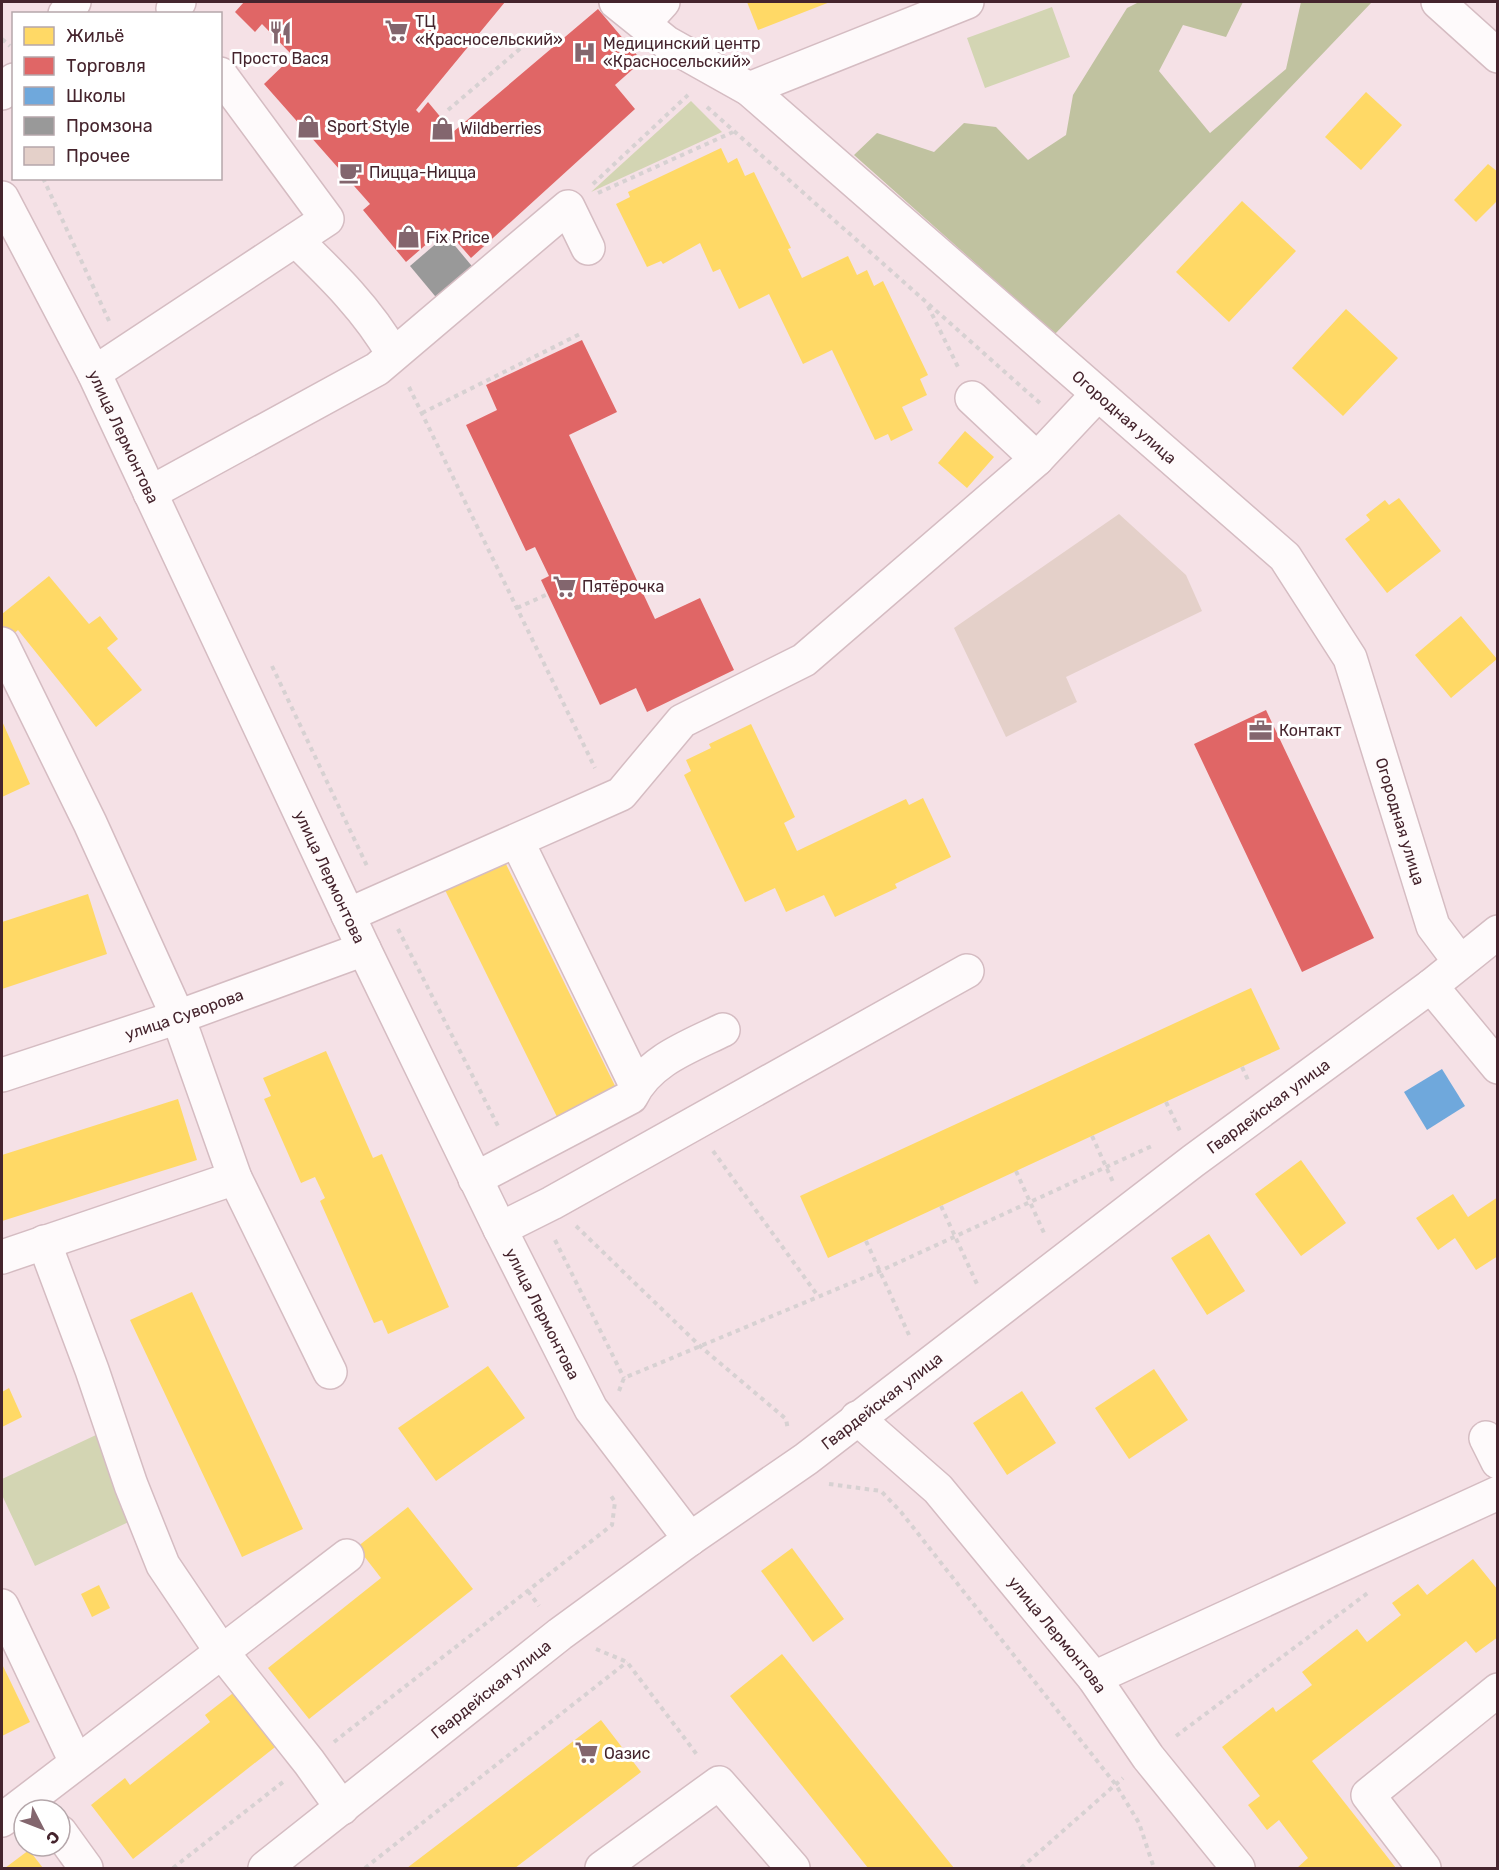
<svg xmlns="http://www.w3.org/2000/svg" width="1499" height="1870" font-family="Rubik,sans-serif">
  <rect width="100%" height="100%" fill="#f5e1e6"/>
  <path fill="#d3d5b3" d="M1052,7l18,50 -85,31 -18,-50z
    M691,101l31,31 -131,60z
    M96,1435l39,84 -100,47 -33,-71v-16z"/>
  <path fill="#c0c2a0" d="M1139,2h104l-17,35 -43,-12 -24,46 51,62 76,-64 15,-67h71l-317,332 -201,-179 23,-22 57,19 30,-29 32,4 32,33 38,-25 7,-40 54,-87z"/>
  <path fill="#ffd966" d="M747,2h83l-72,28z
    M1366,92l36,33 -41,45 -36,-33z
    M721,148l7,15 9,-5 8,18 9,-4 37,76 -3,1 14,29 46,-22 9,19 10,-5 7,16 9,-5 45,94 -8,4 7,16 -25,12 11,23 -22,11 -3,-7 -13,6 -43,-90 -29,14 -34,-70 -30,15 -19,-40 -7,3 -13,-29 -37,21 -2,-3 -14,6 -31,-63 14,-7 -2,-5z
    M1488,164l10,8v28l-22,22 -22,-22z
    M1242,201l54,50 -67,71 -53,-50z
    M1346,309l52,49 -55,58 -51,-48z
    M965,431l29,26 -27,31 -29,-25z
    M1399,498l42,53 -54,42 -42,-54 25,-19 -4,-5 19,-15 4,5z
    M49,576l40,48 11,-8 18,23 -11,9 35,42 -46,37 -78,-97 -8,7 -8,-10v-13z
    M1461,616l36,43 -46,39 -36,-43z
    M2,721l28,63 -28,13z
    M751,724l44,93 -11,6 13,28 109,-52 3,6 14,-7 28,59 -56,27 2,4 -62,29 -11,-22 -38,17 -11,-24 -30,14 -61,-127 7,-4 -5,-11 25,-12 -2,-4z
    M504,860l116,236 -59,29 -116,-235z
    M88,894l19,60 -105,35v-67z
    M1251,988l29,61 -452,209 -28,-62z
    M326,1051l47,107 9,-4 67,153 -61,27 -6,-14 -8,3 -54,-122 5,-3 -10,-21 -14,6 -37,-84 7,-3 -8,-18z
    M178,1099l19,61 -195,61v-66z
    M1301,1160l45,63 -45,33 -46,-62z
    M1453,1194l15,23 30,-20v59l-22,14 -21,-32 -17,12 -22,-32z
    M1209,1234l36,57 -38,24 -36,-57z
    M192,1292l111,237 -61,28 -112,-237z
    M488,1366l37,52 -89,63 -38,-53z
    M1154,1369l34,51 -59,39 -34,-51z
    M9,1388l13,29 -20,10v-35z
    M1022,1391l34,52 -49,32 -34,-52z
    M408,1507l65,82 -164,130 -41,-51 113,-90 -24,-31z
    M792,1548l52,71 -31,23 -52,-71z
    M1473,1559l25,31v47l-22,16 -10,-12 -154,120 84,107h-99l11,-10 -29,-38 -12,10 -19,-25 12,-9 -38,-49 51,-40 3,5 36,-27 -10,-13 55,-43 10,13 34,-27 -9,-12 26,-19 9,11z
    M99,1585l11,23 -18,9 -11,-23z
    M782,1654l172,214h-86l-113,-141 -25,-31z
    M2,1664l28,58 -28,14z
    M237,1690l42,54 -146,115 -42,-54 34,-27 5,7 80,-63 -5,-7z
    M601,1720l40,52 -34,26 -92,70h-108z
    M29,1850l14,18h-38z"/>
  <path fill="#e06666" d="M244,2h261l-89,108 3,3 9,-11 25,30 145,-123 44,52 -27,24 20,24 -164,149 -26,-30 -39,34 -43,-52 7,-6 -106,-120 29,-28 -31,-32 -7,8 -20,-20z
    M582,340l35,72 -48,23 86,184 45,-21 34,72 -87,42 -11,-24 -36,17 -59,-125 8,-4 -14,-29 -9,4 -60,-126 31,-15 -11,-25z
    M1266,710l108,228 -72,34 -108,-228z"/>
  <path fill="#6fa8dc" d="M1442,1069l23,37 -38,24 -23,-38z"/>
  <path fill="#999" d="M446,235l30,36 -36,31 -30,-36z"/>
  <path fill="#e4d0c9" d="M1119,514l67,61 16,36 -136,66 11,25 -71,35 -52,-109z"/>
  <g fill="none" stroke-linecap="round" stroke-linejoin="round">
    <defs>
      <g id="minor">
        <path id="s1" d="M616,2l51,41 82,46 536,468 65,101 83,268 27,36"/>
        <path d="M1438,2l60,54"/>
        <path d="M176,14l-3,-5 6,-7"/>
        <path d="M644,23l19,-21"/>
        <path d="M749,89l218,-87"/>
        <path id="s2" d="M2,198l92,175 270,576 136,280 91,180 99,130"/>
        <path d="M296,240c37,36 72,70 97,114"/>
        <path d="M94,373l233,-154 -107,-145"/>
        <path d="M972,398l65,61"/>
        <path d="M150,493l227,-124 191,-162 20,41"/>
        <path d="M2,644l88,179 88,194 57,161 95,194"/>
        <path d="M517,841l119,244"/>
        <path d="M348,915l273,-121 61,-73 122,-61 233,-201 61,-65"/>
        <path d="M1431,986l67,81"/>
        <path id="s3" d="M2,1075l176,-58 186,-68"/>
        <path d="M475,1179l156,-82c17,-36 57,-50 92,-67"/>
        <path d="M500,1229l52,-26 415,-232"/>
        <path d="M44,1242l48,128 39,115 32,80 58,86 88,111 33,46"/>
        <path d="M2,1257l233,-79"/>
        <path id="s4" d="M857,1418l81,71 156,189 54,79 90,111"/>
        <path d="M1486,1438l12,24"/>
        <path d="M2,1606l74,156"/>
        <path d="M1094,1678l404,-185"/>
        <path d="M2,1820l345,-264"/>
        <path d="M60,1832l26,36"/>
        <path id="s5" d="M265,1868l295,-234 130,-95 116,-80 387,-298 238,-175 67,-54"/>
        <path d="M602,1868l117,-85 74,85"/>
        <path d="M1424,1868l-56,-73 130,-105"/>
      </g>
      <path id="major" d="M65,14l9,-12
        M2,93l12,-13"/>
    </defs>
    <use href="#minor" stroke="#d5bcc2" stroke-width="36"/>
    <use href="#major" stroke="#d5bcc2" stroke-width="36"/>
    <path stroke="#d7d1d2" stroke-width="4" stroke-dasharray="4.5 4.5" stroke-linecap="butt" d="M2,39l8,7
      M707,107l335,298
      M448,110l80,-68
      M43,178l67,145
      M593,184l95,-89
      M598,193l135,-61
      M928,306l31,63
      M409,387l186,381
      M422,413l158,-79
      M517,608l31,-14
      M272,666l96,202
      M398,929l101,199
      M1242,1067l6,13
      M1166,1102l14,29
      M1092,1136l21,46
      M713,1151l105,145
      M1016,1171l28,62
      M941,1206l36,78
      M576,1226l125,121 85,72 2,11
      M555,1240l69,138
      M866,1241l43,94
      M619,1391l5,-13 256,-107 274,-126
      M829,1484l52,7 20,21 215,273 23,38 15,45
      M528,1591l11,15
      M596,1649l31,13 71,94
      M1176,1736l193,-144
      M334,1742l278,-217 3,-23 -4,-6
      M173,1868l110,-86
      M365,1868l262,-206
      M1021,1868l102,-90"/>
    <use href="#minor" stroke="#fefafb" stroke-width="33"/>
    <use href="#major" stroke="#fefafb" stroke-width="33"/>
  </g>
  <defs>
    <symbol id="supermarket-bare" viewBox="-9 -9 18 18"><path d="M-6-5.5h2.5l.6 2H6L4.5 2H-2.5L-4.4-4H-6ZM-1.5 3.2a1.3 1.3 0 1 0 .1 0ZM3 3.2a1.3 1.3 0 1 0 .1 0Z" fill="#83666e" stroke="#fff" stroke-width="2.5" paint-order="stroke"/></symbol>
    <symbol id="restaurant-bare" viewBox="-9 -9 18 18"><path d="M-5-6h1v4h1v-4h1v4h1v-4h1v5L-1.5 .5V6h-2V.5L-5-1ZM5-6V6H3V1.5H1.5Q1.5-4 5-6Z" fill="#83666e" stroke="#fff" stroke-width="2.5" paint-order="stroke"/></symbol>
    <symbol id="hospital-bare" viewBox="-9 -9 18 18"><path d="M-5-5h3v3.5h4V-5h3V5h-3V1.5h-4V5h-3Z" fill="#83666e" stroke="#fff" stroke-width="2.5" paint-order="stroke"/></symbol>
    <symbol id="shop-bare" viewBox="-9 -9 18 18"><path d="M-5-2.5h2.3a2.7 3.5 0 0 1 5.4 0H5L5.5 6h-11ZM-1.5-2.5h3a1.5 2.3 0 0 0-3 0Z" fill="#83666e" stroke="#fff" stroke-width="2.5" paint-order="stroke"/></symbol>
    <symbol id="cafe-bare" viewBox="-9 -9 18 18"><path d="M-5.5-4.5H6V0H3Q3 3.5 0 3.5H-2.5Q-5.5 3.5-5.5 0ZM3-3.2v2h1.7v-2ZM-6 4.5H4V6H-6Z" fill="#83666e" stroke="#fff" stroke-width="2.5" paint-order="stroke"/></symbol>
    <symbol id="office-bare" viewBox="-9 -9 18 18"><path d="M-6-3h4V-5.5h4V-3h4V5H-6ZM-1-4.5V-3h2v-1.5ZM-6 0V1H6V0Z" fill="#83666e" stroke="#fff" stroke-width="2.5" paint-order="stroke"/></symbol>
  </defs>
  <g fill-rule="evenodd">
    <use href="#supermarket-bare" x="380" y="14" width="33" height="33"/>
    <use href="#restaurant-bare" x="264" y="16" width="33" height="33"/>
    <use href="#hospital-bare" x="568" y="36" width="33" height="33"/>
    <use href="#shop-bare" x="292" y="110" width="33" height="33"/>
    <use href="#shop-bare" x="426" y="112" width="33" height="33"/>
    <use href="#cafe-bare" x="334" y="156" width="33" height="33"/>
    <use href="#shop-bare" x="392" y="220" width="33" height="33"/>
    <use href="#supermarket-bare" x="548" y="570" width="33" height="33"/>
    <use href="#office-bare" x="1244" y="714" width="33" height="33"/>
    <use href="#supermarket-bare" x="570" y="1736" width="33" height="33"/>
  </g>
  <g text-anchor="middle" stroke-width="6" stroke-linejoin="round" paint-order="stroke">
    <g font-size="16" fill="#45242d" stroke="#fff" text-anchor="start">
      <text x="415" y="27">ТЦ<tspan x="415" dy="18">«Красносельский»</tspan></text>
      <text x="603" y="49">Медицинский центр<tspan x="603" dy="18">«Красносельский»</tspan></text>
      <text x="280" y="64" text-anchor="middle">Просто Вася</text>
      <text x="327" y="132">Sport Style</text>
      <text x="460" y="134">Wildberries</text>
      <text x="369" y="178">Пицца-Ницца</text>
      <text x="426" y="243">Fix Price</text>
      <text x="582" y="592">Пятёрочка</text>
      <text x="1279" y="736">Контакт</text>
      <text x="604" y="1759">Оазис</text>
    </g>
    <g font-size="16" fill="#45242d" stroke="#fff">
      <text dy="6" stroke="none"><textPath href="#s1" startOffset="658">Огородная улица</textPath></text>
      <text dy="6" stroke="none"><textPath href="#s2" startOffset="268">улица Лермонтова</textPath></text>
      <text dy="6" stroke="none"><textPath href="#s1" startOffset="1162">Огородная улица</textPath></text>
      <text dy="6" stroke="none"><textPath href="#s2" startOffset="754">улица Лермонтова</textPath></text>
      <text dy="6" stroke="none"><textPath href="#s3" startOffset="192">улица Суворова</textPath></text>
      <text dy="6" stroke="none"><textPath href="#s5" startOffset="1260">Гвардейская улица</textPath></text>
      <text dy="6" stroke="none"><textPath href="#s2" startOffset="1240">улица Лермонтова</textPath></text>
      <text dy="6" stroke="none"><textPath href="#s5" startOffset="774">Гвардейская улица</textPath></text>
      <text dy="6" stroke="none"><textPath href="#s4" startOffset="296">улица Лермонтова</textPath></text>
      <text dy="6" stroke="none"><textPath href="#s5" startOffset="288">Гвардейская улица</textPath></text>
    </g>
  </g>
  <rect width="1499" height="1870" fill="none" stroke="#45242d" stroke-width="6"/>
  <rect x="12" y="12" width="210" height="168" fill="#ffffff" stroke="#b5a7ab" stroke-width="1.5"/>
  <rect x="24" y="27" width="30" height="18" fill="#ffd966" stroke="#b5a7ab" stroke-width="1.5"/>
  <text x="66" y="42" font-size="18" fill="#45242d">Жильё</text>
  <rect x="24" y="57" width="30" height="18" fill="#e06666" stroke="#b5a7ab" stroke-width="1.5"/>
  <text x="66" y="72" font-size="18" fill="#45242d">Торговля</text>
  <rect x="24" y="87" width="30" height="18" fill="#6fa8dc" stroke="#b5a7ab" stroke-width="1.5"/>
  <text x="66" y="102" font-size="18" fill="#45242d">Школы</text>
  <rect x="24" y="117" width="30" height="18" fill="#999999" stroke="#b5a7ab" stroke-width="1.5"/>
  <text x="66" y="132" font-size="18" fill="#45242d">Промзона</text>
  <rect x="24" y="147" width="30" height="18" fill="#e4d0c9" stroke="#b5a7ab" stroke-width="1.5"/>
  <text x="66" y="162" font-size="18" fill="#45242d">Прочее</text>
  <g transform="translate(42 1828) rotate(132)"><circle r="28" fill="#ffffff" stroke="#b5a7ab" stroke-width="1.5"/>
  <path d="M0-4.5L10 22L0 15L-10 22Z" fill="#83666e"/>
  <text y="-9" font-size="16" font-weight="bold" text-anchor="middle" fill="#45242d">С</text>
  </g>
</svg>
